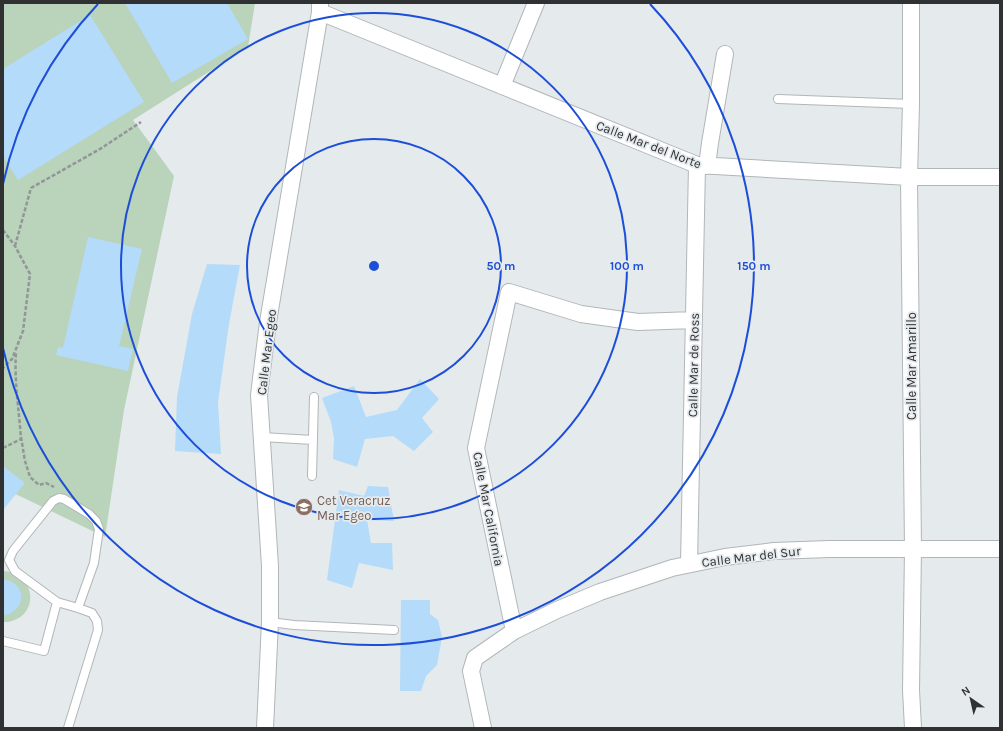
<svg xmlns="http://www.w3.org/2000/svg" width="1003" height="731" font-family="Karla,sans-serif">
  <rect width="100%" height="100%" fill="#e5eaed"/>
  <path fill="#b9d4bb" d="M3,3h252l-7,44 -115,73 41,56 -50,234 -19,127 -102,-49z
    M3,571c32,1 37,42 9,50 -2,1 -6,1 -9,1z"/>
  <path fill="#b4dbf9" d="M125,3h102l21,36 -76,44z
    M90,15l54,87 -126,78 -15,-24v-87z
    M88,237l54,12 -23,97 14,3 -5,22 -72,-16 2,-8 5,1z
    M207,264l33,1 -11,59 -11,78 3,52 -46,-3 2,-54 15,-83z
    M420,379l19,20 -17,19 11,14 -19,19 -21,-15 -28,3 -8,28 -24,-8 1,-21 -3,-16 -9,-24 32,-12 12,31 31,-7z
    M3,466l22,17 -22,27z
    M368,486l20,1 6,34 -27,-1 4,23h21l1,27 -34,-7 -7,25 -25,-8 12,-90 25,6z
    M3,579l7,2 5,3 4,4 2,6v6l-2,6 -4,4 -5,4 -6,1h-1z
    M401,600h29v14l8,6 4,17 -5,28 -11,11 -5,15h-21z"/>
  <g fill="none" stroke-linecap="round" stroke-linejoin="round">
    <defs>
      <path id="lane" d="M778,99l133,5
        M262,437l51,3
        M312,476l2,-79
        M270,622l24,3 100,5
        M3,641l41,10 13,-49
        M68,728l30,-98 -1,-9 -5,-8 -14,-5 -21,-6 -42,-31 -6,-11 4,-9 40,-50 6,-3 5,1 25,15 7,7 3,8 -5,34 -16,45"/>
      <path id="street" d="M911,3v101l-2,73 4,372 -2,141 2,38
        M320,12l377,153 212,12h91
        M502,86l34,-83
        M707,166l3,-23 15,-89
        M689,564l8,-399
        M514,631l-38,-183 33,-156 72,22 57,8 56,-2
        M265,728l5,-106v-56l-11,-171 9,-73 52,-310v-9
        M483,728l-12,-57 4,-13 39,-27 43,-21 43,-18 72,-24 53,-11 49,-6 55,-2h171"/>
    </defs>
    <use href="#lane" stroke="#b1b6b9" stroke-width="10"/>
    <use href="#street" stroke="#b1b6b9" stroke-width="18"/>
    <path stroke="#939699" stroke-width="2.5" stroke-dasharray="4 2" stroke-linecap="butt" d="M3,230l12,16 15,28 -7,57 -11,28 -9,9
      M15,246l16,-58 69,-39 41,-27
      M21,437l4,24 5,16 9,8 7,-2 8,4
      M3,448l18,-9c-2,-29 -7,-58 -5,-87"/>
    <use href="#lane" stroke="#fff" stroke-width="8"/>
    <use href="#street" stroke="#fff" stroke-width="16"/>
  </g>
  <g fill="none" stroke="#1d4ed8" stroke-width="2">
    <circle cx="374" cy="266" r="127"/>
    <circle cx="374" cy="266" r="253"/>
    <path d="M3 184A380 380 0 0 1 98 4M650 4A380 380 0 1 1 3 348"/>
  </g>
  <defs>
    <symbol id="university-disc" viewBox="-11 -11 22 22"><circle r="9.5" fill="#8d6e63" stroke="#e5eaed"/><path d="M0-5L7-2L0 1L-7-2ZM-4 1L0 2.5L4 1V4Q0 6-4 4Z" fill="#fff"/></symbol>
  </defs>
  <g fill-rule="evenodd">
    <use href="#university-disc" x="294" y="497" width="20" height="20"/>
  </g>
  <g text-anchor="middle" stroke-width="3.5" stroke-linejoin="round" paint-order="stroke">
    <g font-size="13" fill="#303133" stroke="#e5eaed">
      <text transform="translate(649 144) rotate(21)" y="5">Calle Mar del Norte</text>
      <text transform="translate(266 352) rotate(-83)" y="5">Calle Mar Egeo</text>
      <text transform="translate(693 365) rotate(-89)" y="5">Calle Mar de Ross</text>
      <text transform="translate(911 366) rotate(-90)" y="5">Calle Mar Amarillo</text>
      <text transform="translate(489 509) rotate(79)" y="5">Calle Mar California</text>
      <text transform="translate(751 556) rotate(-7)" y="5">Calle Mar del Sur</text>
    </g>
    <g font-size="13" fill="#785e54" stroke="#e5eaed" text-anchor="start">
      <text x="317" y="505">Cet Veracruz<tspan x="317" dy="15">Mar Egeo</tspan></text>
    </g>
  </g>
  <circle cx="374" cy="266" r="6" fill="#1d4ed8" stroke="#e5eaed" stroke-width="2"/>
  <g font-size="12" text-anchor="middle" font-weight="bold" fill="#1d4ed8" stroke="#e5eaed" stroke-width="3.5" stroke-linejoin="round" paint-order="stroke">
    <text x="501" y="270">50 m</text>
    <text x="627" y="270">100 m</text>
    <text x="754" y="270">150 m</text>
  </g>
  <rect width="1003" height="731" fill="none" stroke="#303133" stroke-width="8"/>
  <g transform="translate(971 699) rotate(326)" stroke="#e5eaed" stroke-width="3" paint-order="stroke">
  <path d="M0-3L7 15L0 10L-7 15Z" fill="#303133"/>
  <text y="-6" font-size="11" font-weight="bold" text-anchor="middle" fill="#303133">N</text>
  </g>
</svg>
